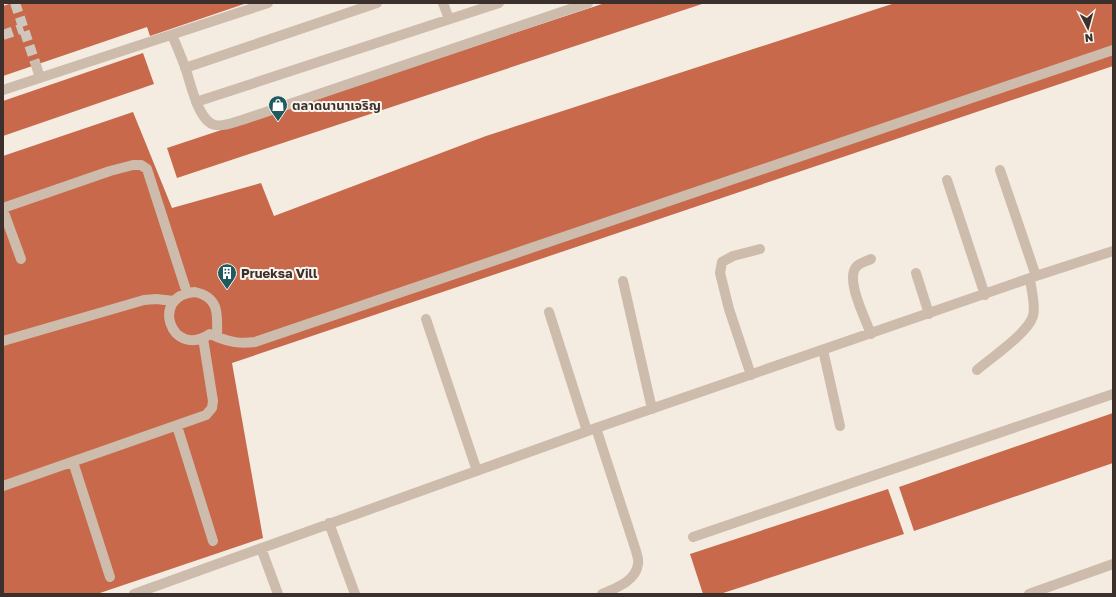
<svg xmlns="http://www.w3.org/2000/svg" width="1116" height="597" font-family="'Golos Text','Noto Sans Thai',sans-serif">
  <rect width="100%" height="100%" fill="#f4ebe1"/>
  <path fill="#c8694b" d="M12,3h235l-97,33 -3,-9 -144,49v-70z
    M605,3h100l-528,175 -10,-30z
    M895,3h218v63l-881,297 31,175 -166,56h-94v-438l130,-44 39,96 89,-25 13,33 212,-80z
    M143,53l11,31 -151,52v-35z
    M1113,413v50l-199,68 -15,-44z
    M888,489l16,45 -184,60h-17l-13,-40z"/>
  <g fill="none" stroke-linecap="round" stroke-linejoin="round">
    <path stroke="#cfc6bd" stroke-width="10" stroke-dasharray="10 5" stroke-linecap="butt" d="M15,3l21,62
      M3,35l20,-7"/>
    <path stroke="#cdbbac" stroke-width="10" d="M443,3l6,16
      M172,35c5,12 10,23 14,35 5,14 12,51 29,55 9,2 19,-3 27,-5l346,-117
      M36,65l4,13
      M185,68l192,-65
      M3,90l265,-87
      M196,102l303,-99
      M1000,170l36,106
      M947,180l38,115
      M3,208l107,-37 23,-6h8l6,4 40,124
      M3,210l18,49
      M871,259c-4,2 -11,4 -14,7 -13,12 9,54 14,68
      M916,273l13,41
      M623,281l29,128
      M195,292c26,6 22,24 22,45l-7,-3c-39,26 -61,-39 -15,-42z
      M549,312l38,119
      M426,319l51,152
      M217,337c14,5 22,7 38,5l858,-292
      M3,341l141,-41 12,-1 18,2
      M823,350l17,76
      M977,370c14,-12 51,-37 56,-54 3,-11 -2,-26 -3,-38
      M751,375l-22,-66 -9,-36 2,-11 11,-6 27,-7
      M177,426l36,115
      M596,428l40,123c1,4 3,9 2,13 -2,17 -22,24 -36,30
      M73,462l37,115
      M3,486l203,-71 6,-7 1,-7 -10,-63
      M329,523l26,71
      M693,537l420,-143
      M261,548l17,46
      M134,594l462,-166 440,-152 77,-25
      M1029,594l84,-30"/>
  </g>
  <defs>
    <symbol id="shop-pin" viewBox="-11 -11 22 30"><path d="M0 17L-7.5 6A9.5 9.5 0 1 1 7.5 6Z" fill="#1f5a5e" stroke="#fbf5ee"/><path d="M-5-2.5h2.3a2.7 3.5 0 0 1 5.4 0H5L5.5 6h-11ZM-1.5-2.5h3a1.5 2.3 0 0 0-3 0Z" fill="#fff"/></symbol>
    <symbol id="building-pin" viewBox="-11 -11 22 30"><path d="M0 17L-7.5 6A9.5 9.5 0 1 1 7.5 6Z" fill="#1f5a5e" stroke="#fbf5ee"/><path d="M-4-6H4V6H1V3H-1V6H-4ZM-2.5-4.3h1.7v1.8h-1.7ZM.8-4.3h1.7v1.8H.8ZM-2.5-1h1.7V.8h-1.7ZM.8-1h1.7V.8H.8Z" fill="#fff"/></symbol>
  </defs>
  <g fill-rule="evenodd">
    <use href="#shop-pin" x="267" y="94" width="22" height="30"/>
    <use href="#building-pin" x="216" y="262" width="22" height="30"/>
  </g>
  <g text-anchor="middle" stroke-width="4" stroke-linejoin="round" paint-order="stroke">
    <g font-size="13" font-weight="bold" fill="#3b302b" stroke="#fbf5ee" text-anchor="start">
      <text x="292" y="110">ตลาดนานาเจริญ</text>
      <text x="241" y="278">Prueksa Vill</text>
    </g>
  </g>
  <rect width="1116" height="597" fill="none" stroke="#3b302b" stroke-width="8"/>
  <g transform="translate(1088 28) rotate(174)" stroke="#fbf5ee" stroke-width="3" paint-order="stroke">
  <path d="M0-3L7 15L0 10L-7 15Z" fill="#3b302b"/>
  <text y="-6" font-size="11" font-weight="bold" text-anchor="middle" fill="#3b302b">N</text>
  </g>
</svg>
